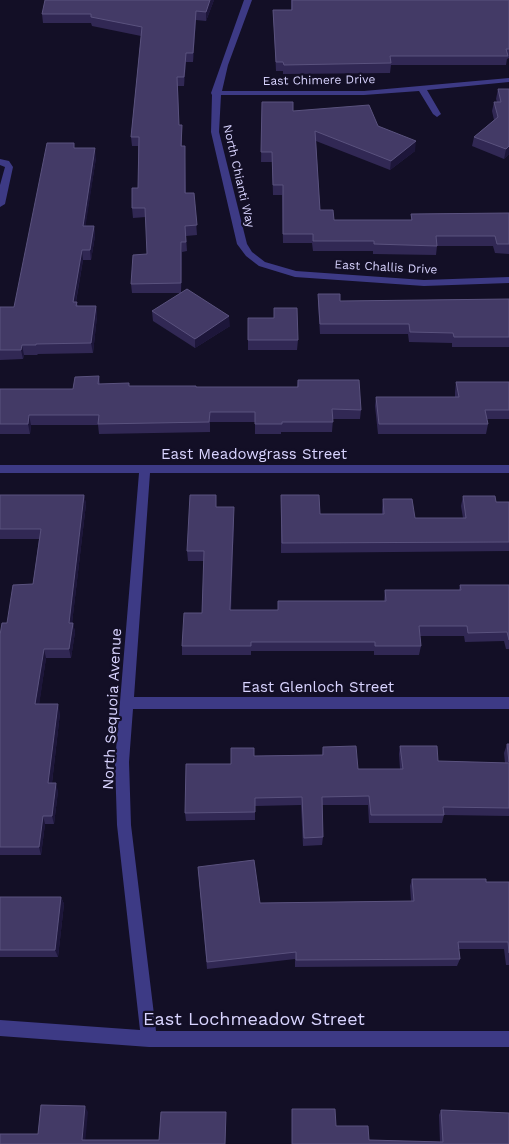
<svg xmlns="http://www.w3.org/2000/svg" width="509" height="1144" font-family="'Work Sans',sans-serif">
  <rect width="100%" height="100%" fill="#130f26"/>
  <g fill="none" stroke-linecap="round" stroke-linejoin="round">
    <path fill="#3d3a85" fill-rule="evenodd" d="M244,0h8l-24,65 -6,26h142l145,-13v4l-82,8 14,24 -4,3 -4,-3 -14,-23 -55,4h-143l-2,37 28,112 5,8 13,10 31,9 128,9 85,-3v6l-85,3 -129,-9 -36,-11 -13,-10 -9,-12 -26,-112 1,-37 -1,-2z
      M0,159l9,2 4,6 -8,37 -5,3v-22l5,-18 -5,-2z
      M0,465h509v8h-359l-16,224h375v12h-376l-4,53 2,63 25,206h353v16h-360l-149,-11v-16l140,10 -23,-205 -2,-63 24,-289h-139z"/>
  </g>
  <path fill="#312854" d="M214,0l-8,21 -10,-1 -3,42h-7l-2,24h-6l1,39h3v21l3,10 1,37h8l3,42 -11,1 1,15 -5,1 -1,41h-49l-1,-9 16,-30 -1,-37 -13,1 -1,-10 6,-20v-42h-6l-1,-9 10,-101 -49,-10 -1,-3h-48l-1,-9z
    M291,0h218v58l-2,1 -1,6h-115l-1,8 -107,1v-3h-7l-3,-61h18z
    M498,89h11v65l-5,5 -32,-13 2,-9 20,-17 -2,-9 2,-9h3l-1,-3z
    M262,102l31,9 85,15 37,25 -25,19 -74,-29 4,69 14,10h77v-6l98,-1v41l-14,-1 -2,-7h-56l-1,9 -63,-1v-3h-60l-1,-8h-29l-1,-48h-9l-1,-33h-11z
    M75,148l21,10 -11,68h9l1,10 -4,24h-8l-7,42 2,4h18l1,10 -4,37 -55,1 -1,1h-13l-1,4 -23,1v-53h14z
    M318,294l22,7 169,-2v48h-57v-4l-43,-1 -1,-8h-88l-2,-30z
    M152,311l78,15 -35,22 -42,-27z
    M248,318l50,22 -1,10h-49z
    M99,376l1,8 29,2 67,1h101l1,-7 63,30 -1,9h-27l-1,13h-51v2h-26v-12h-45v10l-111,2 -1,-9h-67l-1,9h-30v-45h73z
    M456,382h53v37h-22l1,5 -2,10h-108l-3,-28 1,-9h79v-5z
    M0,495h84l2,9 -14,119h1l2,9 -4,26h-25l-7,46 21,9 -8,70 6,8 -4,33h-9l-4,31h-41v-220l33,-51 6,-45h-39z
    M281,495l39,19h62v-5l1,-10 32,19h48l-2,-12 2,-10 33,6h13v49l-228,2z
    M234,517l-3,93h46l107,-9 1,-11h74l1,-5h49v64h-3l-2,-8 -39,1 -1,-6h-44l1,10 -2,9h-45v-4h-123v4h-69v-9l20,-33 2,-52h-16l-1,-10z
    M507,744h2v72l-65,-1 -2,8h-73l-1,-18h-46l1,32 -1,8 -19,1 -2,-41 -46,1v14l-69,1 -1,-8 46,-49 23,-8 68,-1 1,-8 35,22h42l-1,-15 1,-8 38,15 67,2 -1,-10z
    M198,867l62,36 151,-2 -1,-15 2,-7 74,3h23v83h-3l-2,-16h-46l2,10 -3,7 -162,1v-8l-88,10z
    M0,897h61l3,7 -6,53h-58z
    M292,1109l77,31 71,2 -1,-27 2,-5 68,34h-217z"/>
  <path fill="#1d163a" d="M210,0h4l-8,21v-9z
    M196,11v9l-3,42v-9z
    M186,53v9l-2,24v-9z
    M416,141l-1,10 -25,19 1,-9z
    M509,146v8l-5,5 2,-10z
    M95,148l1,10 -12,78 -1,-10z
    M94,226l1,10 -4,24 -1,-10z
    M181,242l1,10 -1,41z
    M82,250l1,10 -9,52 -1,-10z
    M96,306l1,10 -4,37 -2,-10z
    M229,316l1,10 -35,22v-9z
    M22,345l2,10 -1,4 -2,-9z
    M29,415l2,10 -1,9 -2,-10z
    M84,495l2,9 -15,128 -2,-9z
    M234,507v10l-3,102 -1,-9z
    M73,623l2,9 -4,26 -2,-9z
    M44,649l2,9 -8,55 -3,-9z
    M58,704l2,9 -9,78 -3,-8z
    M56,783l2,8 -4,33 -2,-8z
    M43,816l2,8 -4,31 -2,-8z
    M61,897l3,7 -6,53 -3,-7z
    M85,1106l3,6 -3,32 -3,-4z"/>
  <path fill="#433a66" stroke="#5a527e" d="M45,0h165l-4,12 -10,-1 -3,42h-7l-2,24h-7l2,48h3l-1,21h4v47h9l3,32 -12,1 1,16h-5v41l-50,1 2,-29 14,-1 -2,-46h-13v-20h6l1,-51h-8l11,-110 -51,-10v-3h-49z
    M292,0h217v49h-3l2,7h-118l1,7 -107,2 -1,-3h-7l-3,-52h19z
    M498,89h11v57l-3,3 -32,-12 24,-20 -4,-15h7z
    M262,102h31v9l76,-6 9,21 38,15 -25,20 -76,-30 5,79h13l1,10h78l-1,-6 98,-1v31h-12l-2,-8h-59l1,10 -63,-2v-3h-61v-7h-30v-49h-10l-1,-33h-11z
    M47,143h27v5h21l-12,78h11l-4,24h-8l-9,52h4l-1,4h20l-5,37 -55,1v1h-14l-1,5h-21v-43h14z
    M187,289l42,27 -34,23 -43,-28z
    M318,294h22v7l169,-2v38h-55l-1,-4 -43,-1 -1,-8h-89z
    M274,308h23l1,32h-50v-22h26z
    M99,376l-1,8 31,-1v3h67v1h102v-7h61l2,30 -29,-1 1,13h-51v2h-27v-12h-45l-1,10 -111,2 1,-9h-70l-1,9h-28v-35h73l2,-12z
    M456,382h53v28h-24l3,14h-109l-3,-27h83z
    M0,495h84l-15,128h4l-4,26h-25l-9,55h23l-10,79h8l-4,33h-9l-4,31h-39v-212l2,-12h5l6,-38 20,-1 8,-55h-41z
    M190,495h26v12h18l-4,103h48v-9h108l-1,-11h76l-1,-5h49v55l-2,-8 -39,1 -1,-7h-48l2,20h-46v-4h-124v4h-69l2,-33h18l2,-62h-17z
    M281,495h38l1,19h64l-1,-15h29l3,19h51l-3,-22h32l1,6h13v40l-227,1z
    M507,744h2v18z
    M356,746l2,23h45l-3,-23h37l1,15 71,2v45l-66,-1 1,8h-73l-2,-19 -47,1 1,40 -19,1 -2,-41 -47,1v14l-70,1 1,-49h45v-16h23v8l69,-1v-8z
    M254,860l6,43 154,-2 -2,-22h74v3h23v71l-1,-11h-50l2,17 -164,1v-8l-89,10 -9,-95z
    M0,897h61l-6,53h-55z
    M41,1105l44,1 -3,34h77l2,-28h65l-1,32h-225v-10h38z
    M292,1109h43l1,17h32l1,14 74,2 -2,-32 68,3v31h-217z"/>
  <g text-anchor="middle" stroke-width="4.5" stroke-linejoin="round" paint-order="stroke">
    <g font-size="12" fill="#d9d4ff" stroke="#130f26">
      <text transform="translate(319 80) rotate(-1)" y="4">East Chimere Drive</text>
      <text transform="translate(239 176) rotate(77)" y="4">North Chianti Way</text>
      <text transform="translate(386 267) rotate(3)" y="4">East Challis Drive</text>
    </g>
    <g font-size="15" fill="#d9d4ff" stroke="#130f26">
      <text x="254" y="459">East Meadowgrass Street</text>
      <text x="318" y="692">East Glenloch Street</text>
      <text transform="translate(112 709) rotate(-87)" y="5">North Sequoia Avenue</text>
    </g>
    <g font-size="18" fill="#d9d4ff" stroke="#130f26">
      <text x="254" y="1025">East Lochmeadow Street</text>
    </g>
  </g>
</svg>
